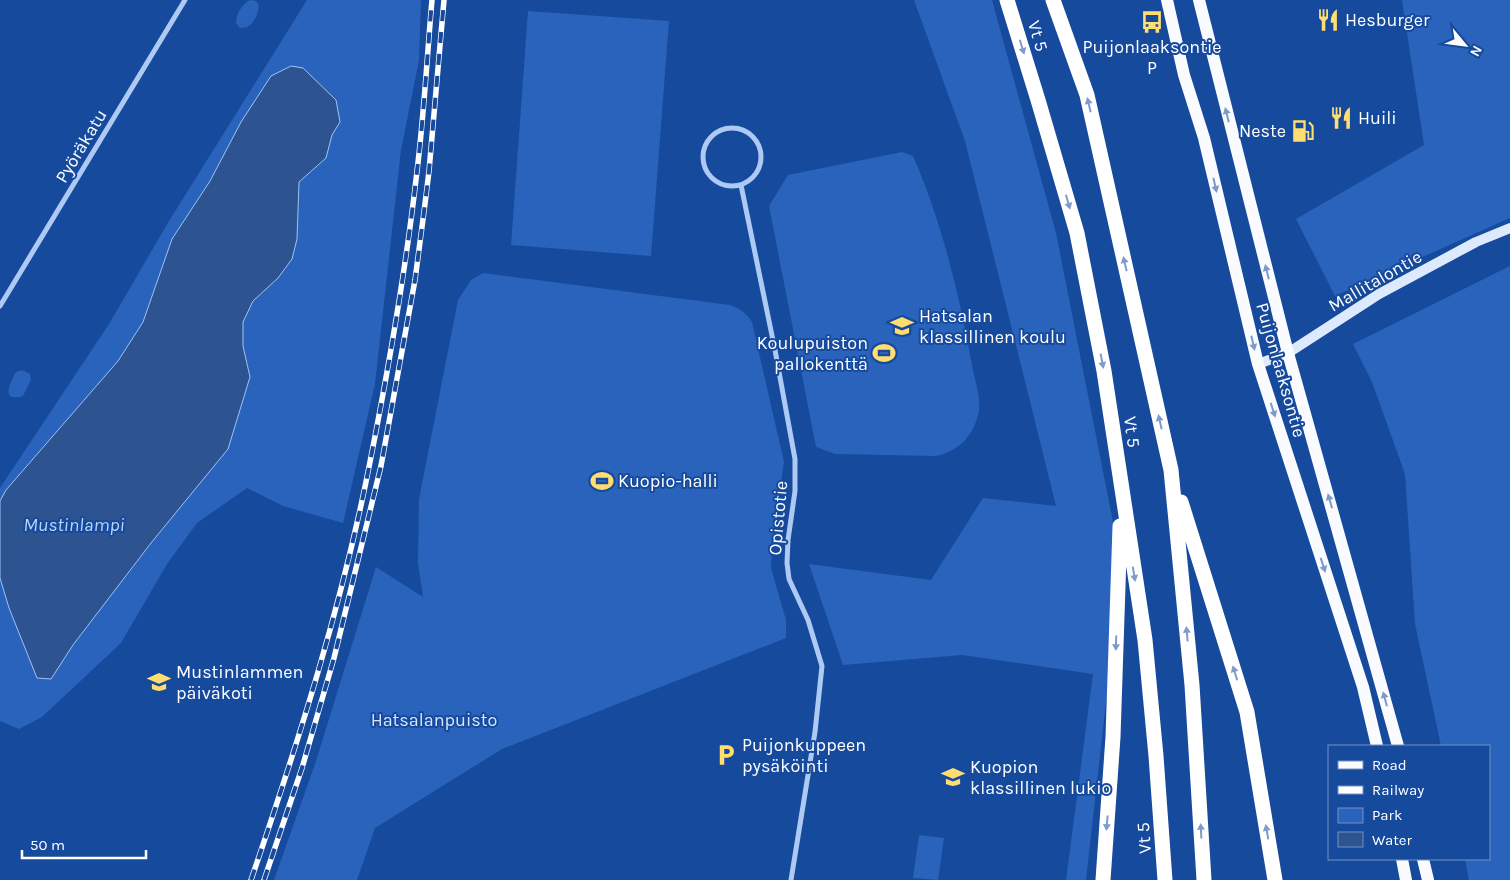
<svg xmlns="http://www.w3.org/2000/svg" width="1510" height="880" font-family="Karla,sans-serif">
  <rect width="100%" height="100%" fill="#164a9d"/>
  <path fill="#2a63bb" d="M250,0l6,1 3,4c-1,11 -7,24 -19,23l-4,-5c0,-9 6,-19 14,-23z
    M307,0h114l-2,60 -18,90 -26,234 -32,139 -60,-17 -36,-18 -50,35 -30,41 -46,79 -79,74 -23,12 -19,-8v-143l9,30 13,32 29,39 22,-34 78,-102 77,-94 22,-72 -7,-31v-24l10,-21 25,-23 19,-39 2,-57 27,-24 6,-23 8,-13 -23,-39 -14,-15 -62,54 -31,59 -38,58 -29,83 -25,39 -112,129 -6,11v-13l109,-164 60,-103z
    M914,0h78l64,233 57,289 -4,153 -23,205h-20l27,-206 -131,-19 -119,10 -34,-101 122,16 52,-82 73,8 -91,-365z
    M1402,0h108v218l-175,78 -39,-77 128,-74z
    M528,11l141,10 -18,235 -140,-11z
    M902,152l11,4c29,66 46,138 59,209 2,12 9,33 7,45 -4,24 -19,41 -43,46l-101,-2 -19,-7 -47,-241 19,-31z
    M1510,266v614h-41l-4,-21h24v-113h-48l-26,-122 -10,-150 -33,-92 -19,-38z
    M483,273l247,32c11,4 15,7 22,17l32,140 -12,87 -1,19 15,52v18l-284,111 -127,79 -18,52h-83l42,-119 60,-194 47,30 -5,-34 1,-64 39,-199 13,-20z
    M22,370l8,4 1,6 -8,16c-23,7 -13,-14 -7,-24z
    M919,835l25,3 -6,42 -25,-2z"/>
  <path fill="#2d5391" stroke="#a1c3f5" d="M291,66l12,2 33,32 4,22 -8,13 -6,23 -27,24 -2,57 -5,20 -14,19 -25,23 -10,21v24l7,31 -22,72 -77,94 -78,102 -22,34 -14,-1 -28,-70 -9,-30v-77l6,-11 112,-129 25,-39 29,-83 38,-58 31,-59 30,-46z"/>
  <g fill="none" stroke-linecap="round" stroke-linejoin="round">
    <path stroke="#aec9f3" stroke-width="5" d="M703 157a29 29 0 1 1 58 0a29 29 0 1 1-58 0Z
      M741,185l34,165 20,109v32l-7,49 -1,23 2,16 19,41 14,46 -7,66 -24,148
      M0,306l185,-306"/>
    <path stroke="#dde9fd" stroke-width="10" d="M1258,364l30,-11 91,-59 97,-52 34,-14"/>
    <path stroke="#fafbff" stroke-width="12" d="M1167,0l17,75 20,63 54,226 105,323 14,59
      M1199,0l89,353 110,393
      M1402,859l4,21
      M1423,859l5,21"/>
    <path stroke="#fff" stroke-width="15" d="M1007,0l31,100 39,133 27,138 41,269 11,116 9,124
      M1053,0l34,95 84,375 21,215 12,195
      M1181,502l66,210 28,168
      M1103,880l10,-143 7,-211"/>
    <defs>
      <path id="rail" d="M251,880c47,-137 91,-275 119,-418 19,-96 36,-193 47,-291 7,-56 10,-114 15,-171
        M264,880l38,-112 32,-110 47,-192 34,-186 10,-76 4,-33 15,-171"/>
    </defs>
    <use href="#rail" stroke="#fff" stroke-width="5.5"/>
    <use href="#rail" stroke="#164a9d" stroke-width="4" stroke-dasharray="11" stroke-linecap="butt"/>
  </g>
  <defs><path id="oneway-solid" d="M-6-.8H1V-3.2L6.5 0L1 3.2V.8H-6Z" transform="scale(1.25)"/></defs>
  <g fill="#7f9bc9">
    <use href="#oneway-solid" transform="translate(1022 47) rotate(73)"/>
    <use href="#oneway-solid" transform="translate(1089 105) rotate(-103)"/>
    <use href="#oneway-solid" transform="translate(1068 202) rotate(74)"/>
    <use href="#oneway-solid" transform="translate(1125 264) rotate(-103)"/>
    <use href="#oneway-solid" transform="translate(1102 361) rotate(79)"/>
    <use href="#oneway-solid" transform="translate(1160 422) rotate(-103)"/>
    <use href="#oneway-solid" transform="translate(1134 574) rotate(81)"/>
    <use href="#oneway-solid" transform="translate(1187 634) rotate(-95)"/>
    <use href="#oneway-solid" transform="translate(1116 643) rotate(92)"/>
    <use href="#oneway-solid" transform="translate(1235 673) rotate(-107)"/>
    <use href="#oneway-solid" transform="translate(1107 823) rotate(95)"/>
    <use href="#oneway-solid" transform="translate(1201 831) rotate(-93)"/>
    <use href="#oneway-solid" transform="translate(1267 832) rotate(-100)"/>
  </g>
  <g fill="#7d9ac9">
    <use href="#oneway-solid" transform="translate(1227 115) rotate(-104)"/>
    <use href="#oneway-solid" transform="translate(1215 185) rotate(77)"/>
    <use href="#oneway-solid" transform="translate(1267 272) rotate(-104)"/>
    <use href="#oneway-solid" transform="translate(1253 343) rotate(77)"/>
    <use href="#oneway-solid" transform="translate(1273 410) rotate(72)"/>
    <use href="#oneway-solid" transform="translate(1330 501) rotate(-106)"/>
    <use href="#oneway-solid" transform="translate(1323 565) rotate(72)"/>
    <use href="#oneway-solid" transform="translate(1385 699) rotate(-105)"/>
  </g>
  <defs>
    <symbol id="restaurant-bare" viewBox="-9 -9 18 18"><path d="M-5-6h1v4h1v-4h1v4h1v-4h1v5L-1.5 .5V6h-2V.5L-5-1ZM5-6V6H3V1.5H1.5Q1.5-4 5-6Z" fill="#ffdd70" stroke="#164a9d" stroke-width="2.5" paint-order="stroke"/></symbol>
    <symbol id="bus-bare" viewBox="-9 -9 18 18"><path d="M-5-6H5V4H4V6H2V4H-2V6H-4V4H-5ZM-3.5-4V0h7V-4ZM-3.5 1.2v1.5H-2V1.2ZM2 1.2v1.5H3.5V1.2Z" fill="#ffdd70" stroke="#164a9d" stroke-width="2.5" paint-order="stroke"/></symbol>
    <symbol id="fuel-bare" viewBox="-9 -9 18 18"><path d="M-5.5-6h7V0h2V4h1.3V-2.5L3-4.5l.8-.8L6-3V5H2.5V1h-1V6h-7ZM-4.2-4.7v3.2H.2V-4.7Z" fill="#ffdd70" stroke="#164a9d" stroke-width="2.5" paint-order="stroke"/></symbol>
    <symbol id="school-bare" viewBox="-9 -9 18 18"><path d="M0-5L7-2L0 1L-7-2ZM-4 1L0 2.5L4 1V4Q0 6-4 4Z" fill="#ffdd70" stroke="#164a9d" stroke-width="2.5" paint-order="stroke"/></symbol>
    <symbol id="stadium-bare" viewBox="-9 -9 18 18"><path d="M0-5a6.5 5 0 1 0 0 10a6.5 5 0 1 0 0-10ZM-3.5-1.8h7v3.6h-7Z" fill="#ffdd70" stroke="#164a9d" stroke-width="2.5" paint-order="stroke"/></symbol>
    <symbol id="parking-bare" viewBox="-9 -9 18 18"><path d="M-3.5-5.5H1a3.5 3.5 0 0 1 0 7H-1V5.5H-3.5ZM-1-3.4V-.6H.8a1.4 1.4 0 0 0 0-2.8Z" fill="#ffdd70" stroke="#164a9d" stroke-width="2.5" paint-order="stroke"/></symbol>
  </defs>
  <g fill-rule="evenodd">
    <use href="#restaurant-bare" x="1312" y="4" width="32" height="32"/>
    <use href="#bus-bare" x="1136" y="6" width="32" height="32"/>
    <use href="#restaurant-bare" x="1325" y="102" width="32" height="32"/>
    <use href="#fuel-bare" x="1287" y="115" width="32" height="32"/>
    <use href="#school-bare" x="886" y="310" width="32" height="32"/>
    <use href="#stadium-bare" x="868" y="337" width="32" height="32"/>
    <use href="#stadium-bare" x="586" y="465" width="32" height="32"/>
    <use href="#school-bare" x="143" y="666" width="32" height="32"/>
    <use href="#parking-bare" x="710" y="739" width="32" height="32"/>
    <use href="#school-bare" x="937" y="761" width="32" height="32"/>
  </g>
  <g text-anchor="middle" stroke-width="4" stroke-linejoin="round" paint-order="stroke">
    <g font-size="18" fill="#fff" stroke="#164a9d" text-anchor="start">
      <text x="1345" y="26">Hesburger</text>
      <text x="1152" y="53" text-anchor="middle">Puijonlaaksontie<tspan x="1152" dy="21">P</tspan></text>
      <text x="1358" y="124">Huili</text>
      <text x="1286" y="137" text-anchor="end">Neste</text>
      <text x="919" y="322">Hatsalan<tspan x="919" dy="21">klassillinen koulu</tspan></text>
      <text x="868" y="349" text-anchor="end">Koulupuiston<tspan x="868" dy="21">pallokenttä</tspan></text>
      <text x="618" y="487">Kuopio-halli</text>
      <text x="176" y="678">Mustinlammen<tspan x="176" dy="21">päiväkoti</tspan></text>
      <text x="742" y="751">Puijonkuppeen<tspan x="742" dy="21">pysäköinti</tspan></text>
      <text x="970" y="773">Kuopion<tspan x="970" dy="21">klassillinen lukio</tspan></text>
    </g>
    <g font-size="18" fill="#fff" stroke="#164a9d">
      <text transform="translate(1038 36) rotate(73)" y="6">Vt 5</text>
      <text transform="translate(81 146) rotate(-59)" y="6">Pyöräkatu</text>
      <text transform="translate(1375 281) rotate(-30)" y="6">Mallitalontie</text>
      <text transform="translate(1281 370) rotate(74)" y="6">Puijonlaaksontie</text>
      <text transform="translate(1132 432) rotate(82)" y="6">Vt 5</text>
      <text transform="translate(778 518) rotate(-85)" y="6">Opistotie</text>
      <text transform="translate(1144 838) rotate(-94)" y="6">Vt 5</text>
    </g>
    <g font-size="18" fill="#d6e5fd" stroke="#164a9d">
      <text x="434" y="726">Hatsalanpuisto</text>
    </g>
    <g font-size="19" font-style="italic" fill="#bbd4f9" stroke="#164a9d">
      <text x="74" y="531">Mustinlampi</text>
    </g>
  </g>
  <rect x="1328" y="745" width="162" height="115" fill="#164a9d" stroke="#7392c4"/>
  <rect x="1338" y="761" width="25" height="8" fill="#fafbff" stroke="#7392c4"/>
  <text x="1372" y="770" font-size="15" fill="#ffffff">Road</text>
  <rect x="1338" y="786" width="25" height="8" fill="#ffffff" stroke="#7392c4"/>
  <text x="1372" y="795" font-size="15" fill="#ffffff">Railway</text>
  <rect x="1338" y="808" width="25" height="15" fill="#2a63bb" stroke="#7392c4"/>
  <text x="1372" y="820" font-size="15" fill="#ffffff">Park</text>
  <rect x="1338" y="832" width="25" height="15" fill="#2d5391" stroke="#7392c4"/>
  <text x="1372" y="845" font-size="15" fill="#ffffff">Water</text>
  <g transform="translate(1465 45) rotate(119)" stroke="#164a9d" stroke-width="4" paint-order="stroke">
  <path d="M0-4L9 19L0 12L-9 19Z" fill="#ffffff"/>
  <text y="-8" font-size="14" font-weight="bold" text-anchor="middle" fill="#ffffff">N</text>
  </g>
  <path d="M22 850v8h124v-8" fill="none" stroke="#ffffff" stroke-width="2.5"/>
  <text x="30" y="850" font-size="15" fill="#ffffff" stroke="#164a9d" stroke-width="4" paint-order="stroke">50 m</text>
</svg>
